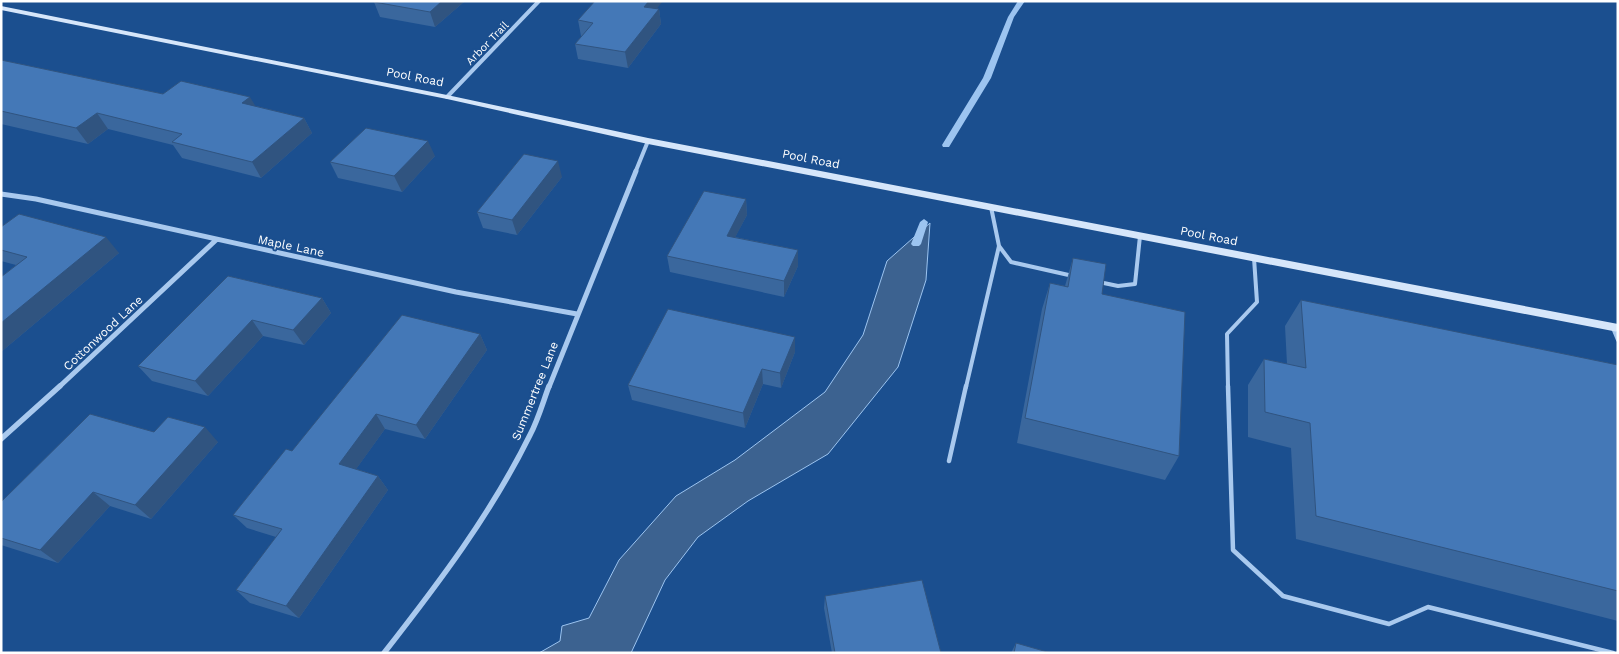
<svg xmlns="http://www.w3.org/2000/svg" width="1619" height="654" font-family="'Work Sans',sans-serif">
  <rect width="100%" height="100%" fill="#1b4f8f"/>
  <path fill="#3c6290" stroke="#9cc4f0" d="M930,223l-4,57 -28,87 -70,87 -80,47 -50,36 -33,43 -34,73h-92l21,-12 2,-15 27,-8 30,-58 57,-64 59,-36 90,-68 38,-57 24,-74z"/>
  <g fill="none" stroke-linecap="round" stroke-linejoin="round">
    <path fill="#9cc4f0" fill-rule="evenodd" d="M1018,1h7l-11,16 -23,61 -42,69h-6l-1,-2 41,-67 25,-61z
      M924,219l4,3 -7,22 -2,2h-6l-2,-2 9,-22z"/>
    <path stroke="#a9c9ee" stroke-width="4" d="M991,207l8,39 12,16 62,14
      M1099,282l19,4 17,-2 5,-48
      M1613,328l5,12
      M966,387l33,-141
      M1228,387l-1,-53 30,-32 -3,-44"/>
    <path stroke="#a9c9ee" stroke-width="4.5" d="M1228,386l5,164 50,46 106,28 39,-17 185,46
      M949,461l17,-75"/>
    <path stroke="#a9c9ee" stroke-width="4" d="M447,97l92,-96
      M635,173l13,-32"/>
    <path stroke="#a9c9ee" stroke-width="5" d="M1,194l35,5 420,93 121,22
      M59,387l157,-147
      M549,387l87,-216"/>
    <path stroke="#a9c9ee" stroke-width="5.5" d="M1,439l59,-53
      M384,653c54,-69 107,-139 146,-218 8,-15 13,-33 19,-49"/>
    <path fill="#d6e6fa" fill-rule="evenodd" d="M1,6l446,89 201,43 970,186v8l-970,-188 -201,-45 -446,-89z"/>
  </g>
  <path fill="#3a679d" d="M465,1l-30,26 -55,-10 -6,-15z
    M657,9h2l2,15 -33,44 -50,-9 -3,-15 7,-8h-1l-3,-16z
    M1,60l162,34 93,12 48,12 8,15 -51,45 -79,-20 -9,-13 -65,-16 -20,15 -87,-20z
    M435,156l-33,36 -64,-14 -8,-16z
    M562,177l-45,58 -34,-7 -6,-16z
    M746,199l1,16 -12,22 63,13v16l-14,31 -114,-25 -3,-16z
    M1,227l118,26 -118,99v-75l15,-12 -15,-4z
    M1073,258l29,36 77,162 -14,24 -148,-37 25,-134 8,-26 15,3z
    M228,276l94,22 9,15 -27,32 -41,-9 -55,60 -56,-15 -14,-15z
    M1301,300l317,65v256l-322,-82 -5,-91 -43,-11v-52l16,-26 23,5 -2,-38z
    M480,334l7,16 -62,89 -40,-10 -29,40 22,7 10,14 -89,128 -49,-15 -14,-13 40,-53 -29,-9 -14,-13 59,-64z
    M795,352l-14,36 -18,-4 -18,44 -113,-28 -4,-15z
    M154,432l64,10 -67,77 -41,-13 -52,57 -57,-18v-43z
    M825,596l116,57h-109l-8,-45z
    M1016,643l-2,10h-3z"/>
  <path fill="#305480" d="M442,1h23l-30,26 -5,-15z
    M649,1h14l-17,21 -2,-15z
    M659,9l2,15 -33,44 -3,-16z
    M250,97l9,15 -17,-9z
    M97,113l11,16 -20,15 -12,-16z
    M304,118l8,15 -51,45 -9,-16z
    M428,141l7,15 -33,36 -8,-16z
    M558,161l4,16 -45,58 -5,-15z
    M746,199l1,16 -19,36 -1,-15z
    M106,237l13,16 -118,99v-29z
    M798,250v16l-14,31v-16z
    M322,298l9,15 -27,32 -11,-15z
    M252,320l11,16 -55,60 -13,-15z
    M480,334l7,16 -62,89 -9,-14z
    M795,337v15l-14,36 -1,-15z
    M762,369l1,15 -18,44 -2,-15z
    M376,414l9,15 -36,50 -10,-15z
    M205,427l13,15 -67,77 -16,-14z
    M378,476l10,14 -89,128 -13,-12z
    M93,492l17,14 -52,57 -18,-13z"/>
  <path fill="#4478b7" stroke="#305480" d="M375,1h67l-12,11 -56,-10z
    M595,1h54l-5,6 15,2 -34,43 -50,-8 18,-21 -15,-3z
    M1,60l162,34 18,-13 69,16 -8,6 62,15 -52,44 -80,-20 10,-8 -85,-21 -21,15 -75,-17z
    M366,128l62,13 -34,35 -64,-14z
    M524,154l34,7 -46,59 -35,-8z
    M704,191l42,8 -19,37 71,14 -14,31 -117,-25z
    M19,214l87,23 -105,86v-46l26,-20 -26,-7v-23z
    M1073,258l33,6 -4,30 83,18 -6,144 -154,-38 25,-135 18,4z
    M228,276l94,22 -29,32 -41,-10 -57,61 -57,-15z
    M1301,300l317,65v226l-302,-75 -6,-93 -45,-11 -1,-53 42,9z
    M668,309l127,28 -15,36 -18,-4 -19,44 -115,-28z
    M402,315l78,19 -64,91 -40,-11 -37,50 39,12 -92,130 -50,-16 46,-61 -49,-14 53,-66 6,2z
    M90,414l64,18 14,-15 37,10 -70,78 -42,-13 -53,58 -39,-12v-36z
    M922,580l19,73h-106l-10,-57z
    M1016,643l35,10h-37z"/>
  <g text-anchor="middle" stroke-width="4" stroke-linejoin="round" paint-order="stroke">
    <g font-size="11" fill="#fff" stroke="#1b4f8f">
      <text transform="translate(487 43) rotate(-46)" y="4">Arbor Trail</text>
    </g>
    <g font-size="12" fill="#fff" stroke="#1b4f8f">
      <text transform="translate(415 77) rotate(11)" y="4">Pool Road</text>
      <text transform="translate(811 159) rotate(11)" y="4">Pool Road</text>
      <text transform="translate(1209 236) rotate(11)" y="4">Pool Road</text>
      <text transform="translate(291 246) rotate(12)" y="4">Maple Lane</text>
      <text transform="translate(103 333) rotate(-43)" y="4">Cottonwood Lane</text>
      <text transform="translate(535 391) rotate(-68)" y="4">Summertree Lane</text>
    </g>
  </g>
  <rect width="1619" height="654" fill="none" stroke="#ffffff" stroke-width="5"/>
</svg>
